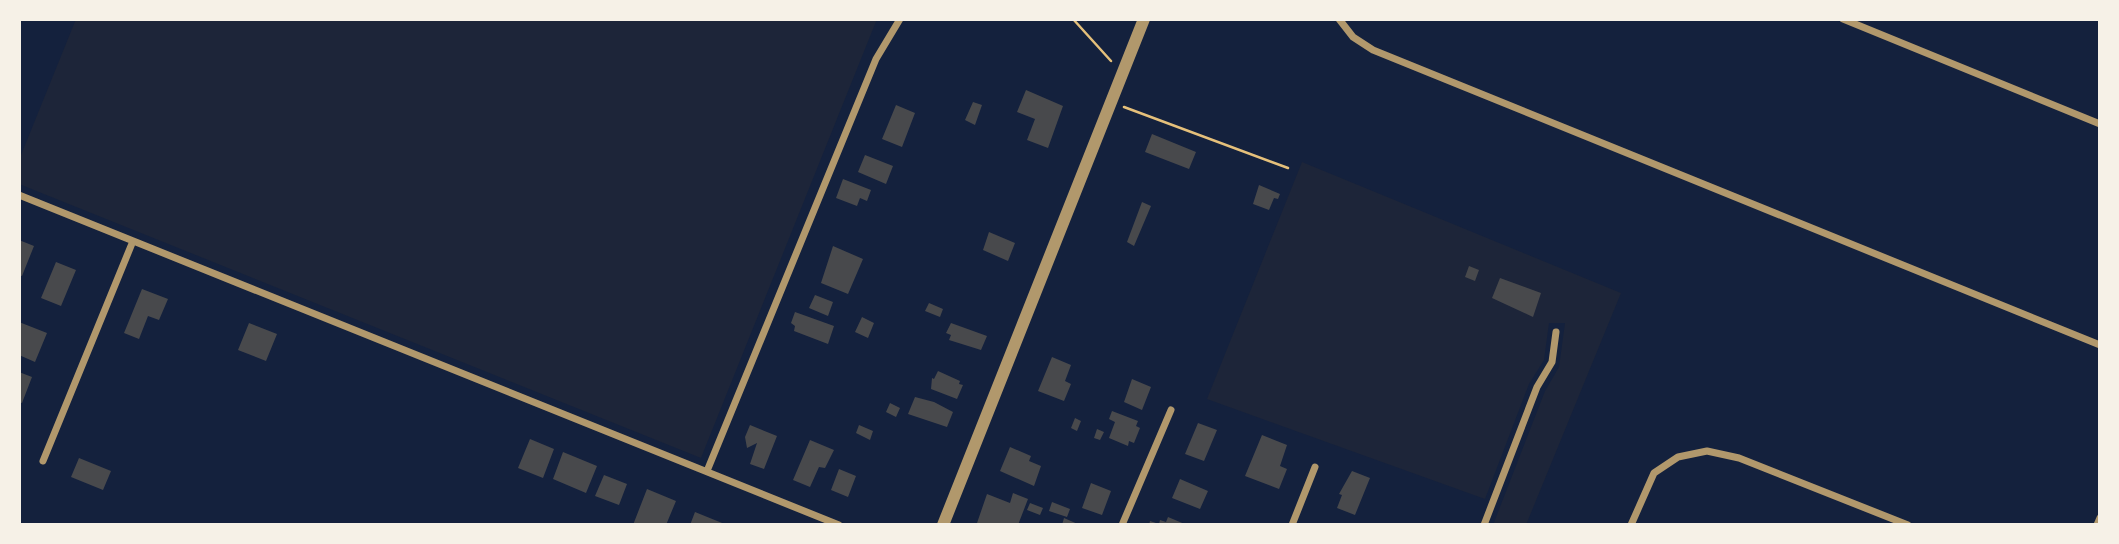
<svg xmlns="http://www.w3.org/2000/svg" width="2119" height="544" font-family="'Public Sans',sans-serif">
  <rect width="100%" height="100%" fill="#14213d"/>
  <path fill="#1d2539" d="M76,19h801l-176,439 -682,-274v-24z
    M1302,162l319,131 -95,232h-33l52,-134 14,-24 6,-44h-16l-5,37 -15,24 -44,115 -278,-100z"/>
  <path fill="#48494c" d="M1026,90l37,16 -15,42 -21,-8 8,-21 -18,-7z
    M973,102l9,3 -7,20 -10,-5z
    M896,105l19,8 -13,34 -20,-8z
    M1152,134l44,18 -7,17 -44,-17z
    M865,155l28,11 -7,18 -28,-12z
    M843,179l28,11 -4,11 -7,-3 -3,8 -21,-8z
    M1259,185l21,9 -2,5 -4,-1 -5,12 -16,-6z
    M1142,202l9,4 -17,40 -7,-4z
    M989,232l26,11 -7,18 -25,-11z
    M19,240l15,6 -12,30 -3,-1z
    M833,246l30,13 -15,35 -27,-11z
    M56,262l20,8 -15,36 -20,-8z
    M1469,266l10,4 -4,11 -10,-4z
    M1500,278l41,15 -8,24 -41,-19z
    M142,289l26,10 -9,21 -11,-4 -9,23 -15,-6z
    M815,295l18,7 -5,14 -19,-8z
    M929,303l14,6 -3,8 -15,-6z
    M795,312l39,14 -6,18 -34,-13 1,-5 -4,-3z
    M862,317l12,6 -6,15 -13,-6z
    M19,322l28,11 -12,29 -16,-7z
    M249,323l28,11 -11,27 -28,-11z
    M951,323l36,13 -6,14 -32,-10 2,-5 -5,-2z
    M1052,357l19,8 -6,16 6,3 -7,17 -26,-10z
    M938,371l22,10 -1,3 4,1 -6,14 -26,-10 1,-11 2,1z
    M19,372l13,5 -10,26 -3,-1z
    M1132,379l19,8 -9,23 -18,-8z
    M915,397l19,5 19,10 -6,15 -39,-13z
    M890,403l10,5 -4,9 -10,-5z
    M1112,411l26,10 -2,5 4,2 -6,15 -5,-2 -1,5 -19,-8 6,-16 -6,-3z
    M1075,418l6,3 -4,10 -6,-3z
    M1198,423l19,7 -13,31 -19,-7z
    M750,425l27,11 -13,33 -14,-5 7,-21 -10,5 -2,-11z
    M859,425l14,6 -3,9 -14,-7z
    M1097,429l7,3 -4,8 -6,-2z
    M1262,435l25,10 -7,21 7,3 -8,20 -34,-13z
    M530,439l24,10 -11,29 -25,-10z
    M810,440l24,10 -9,18 -6,-1 -9,20 -17,-7z
    M1010,447l21,9 -2,5 12,5 -7,20 -34,-15z
    M563,452l34,14 -11,27 -33,-14z
    M79,458l32,13 -8,19 -32,-13z
    M839,469l17,7 -8,21 -17,-7z
    M1352,471l18,7 -15,37 -18,-7 5,-13 -3,-1z
    M604,475l23,9 -8,21 -24,-9z
    M1180,479l28,12 -8,18 -28,-11z
    M1091,483l20,8 -9,24 -20,-7z
    M647,489l29,12 -10,24h-33z
    M1013,493l15,6 -10,26 -41,-2 10,-29 23,9z
    M1052,502l18,7 -3,8 -18,-6z
    M1030,503l13,5 -3,7 -13,-5z
    M695,512l32,13h-37z
    M1168,517l19,8h-38l1,-4 9,3 1,-4 6,2z
    M1064,518l16,7h-18z"/>
  <g fill="none" stroke-linecap="round" stroke-linejoin="round">
    <path stroke="#e5c07b" stroke-width="2.5" d="M1073,19l38,42
      M1124,107l164,61"/>
    <path stroke="#b1986c" stroke-width="7" d="M1339,19l14,18 20,13 727,295
      M1843,19l257,105
      M19,195l820,330
      M43,461l90,-220
      M707,471l169,-412 24,-40
      M1122,525l49,-115
      M1292,525l23,-58
      M1484,525l53,-138 15,-25 4,-30
      M1631,525l23,-52 24,-16 29,-6 32,7 169,67
      M2097,525l3,-7"/>
    <path stroke="#b1986c" stroke-width="12" d="M943,525l201,-506"/>
  </g>
  <rect width="2119" height="544" fill="none" stroke="#f6f1e7" stroke-width="42"/>
</svg>
